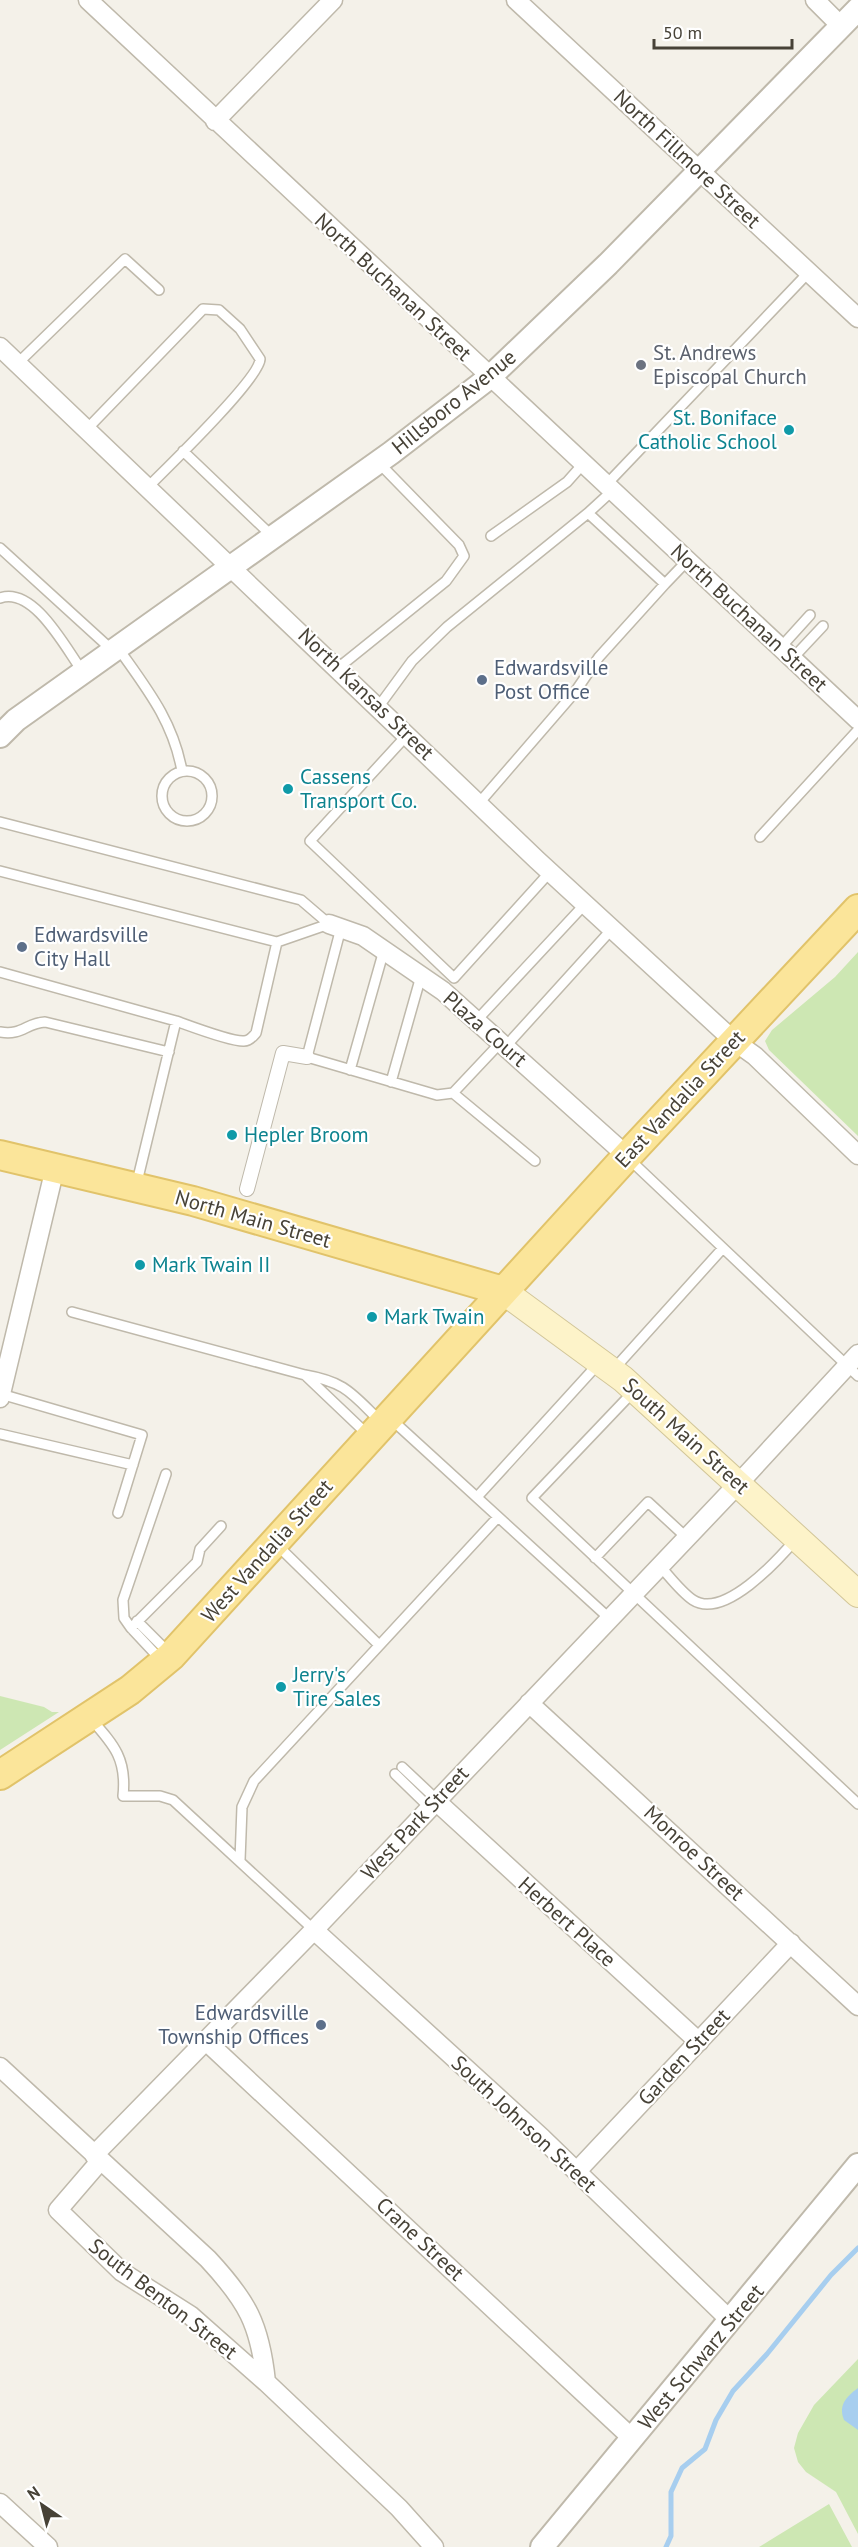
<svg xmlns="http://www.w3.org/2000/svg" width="858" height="2547" font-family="'PT Sans',sans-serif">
  <rect width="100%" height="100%" fill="#f4f1e9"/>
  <path fill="#cde7b3" d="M858,952v184l-89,-86 -4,-9 7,-11 63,-53z
    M0,1696l44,11 8,5h7l-59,38z
    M858,2359v175l-22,-42 -30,-20 -8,-10 -4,-14 4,-15 16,-28z
    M829,2504l23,43h-93z"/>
  <path fill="#a7ceef" d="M858,2388v42l-14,-10c-6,-15 2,-23 14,-32z"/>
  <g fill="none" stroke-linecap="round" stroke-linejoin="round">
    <path stroke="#a7ceef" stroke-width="5" d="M666,2547l5,-11v-44l11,-24 23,-19 11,-29 17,-29 34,-37 64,-79 27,-27"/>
    <defs>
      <path id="service" d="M18,363l107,-104 34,31
        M87,429l116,-120 16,1 21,19 20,30c0,19 -93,109 -112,128
        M183,451l89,85
        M606,485l203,-213
        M612,491l-24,22 77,71 22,-23
        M491,536l76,-54 16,-18
        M0,548l112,102
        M0,598c34,-12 66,51 83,74
        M781,647l29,-32
        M118,648c29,41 55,73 64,123
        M793,658l30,-32
        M338,668l108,-87 18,-25 -5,-11 -81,-83
        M379,706l33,-45 35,-34 141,-114
        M408,734l-98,107 144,137 96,-106
        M162 796a25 25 0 1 1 50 0a25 25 0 1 1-50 0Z
        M480,802l95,-110 24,-35 66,-73
        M0,822l301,78 28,24
        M760,837l98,-107
        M0,871l277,71 52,-18
        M341,928l-34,129 130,38 16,-2
        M0,972l176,49
        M477,1020l108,-116
        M0,1032c22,4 26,-9 45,-10l124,30
        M502,1041l-49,52 82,68
        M506,1046l106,-117
        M350,1070l34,-120
        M391,1082l30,-106
        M628,1158l95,90
        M136,1186l40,-165c14,5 56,21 68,20 6,0 9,-5 12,-8l21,-91
        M72,1312l233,63c41,7 47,19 76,47
        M614,1369l109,-121 135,128
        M305,1375l63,60
        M633,1392l-101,106 326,306
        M1,1394l141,41 -24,78
        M391,1419l219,200
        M0,1434l133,31
        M166,1474l-43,126 1,18 7,10 66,-66 3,-13 21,-23
        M477,1497l122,-134
        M276,1544l103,101
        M595,1558l53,-56 39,36
        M660,1566c10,11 21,26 33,34 31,20 85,-40 103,-61
        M137,1621l33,33
        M131,1628l29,31
        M91,1719c23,26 36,40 32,77h37l13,4 141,130
        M402,1767l35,33
        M395,1774l35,34
        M240,1860l2,-53 12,-26 244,-264"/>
      <path id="pedestrian" d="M247,1189l36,-136 24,4"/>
      <path id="minor" d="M88,0l770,720
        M516,0l342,318
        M815,0l27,27
        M215,121l118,-121
        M0,347l537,513 197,181 21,15 103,99
        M329,924l34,12 80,55 184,165
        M0,1398l55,-230
        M529,1703l329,303
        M436,1801l263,241
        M314,1930l228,208 189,183
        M206,2041l427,398
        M0,2067l208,192c39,42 52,65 58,123l133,126 35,39
        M94,2155l220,-225 425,-447 119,-129
        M101,2160l-43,50 64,62 68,43 76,67
        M577,2171l214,-228
        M0,2503l48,44"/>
      <path id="tertiary" d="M0,736l16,-16 375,-267 99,-76 118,-113 250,-255
        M542,2547l316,-382"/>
      <path id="secondary" d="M503,1291l120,88 235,215"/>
      <path id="primary" d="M0,1155l193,46 310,90
        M0,1775l130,-85 41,-34 456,-500 231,-247"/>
    </defs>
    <use href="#service" stroke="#bfb9ab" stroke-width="12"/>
    <use href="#pedestrian" stroke="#bfb9ab" stroke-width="16"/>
    <use href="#minor" stroke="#bfb9ab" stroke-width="21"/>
    <use href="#tertiary" stroke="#bfb9ab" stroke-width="26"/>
    <use href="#secondary" stroke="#d2c699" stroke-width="28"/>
    <use href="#primary" stroke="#e1c36a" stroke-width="32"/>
    <use href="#service" stroke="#fff" stroke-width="9"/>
    <use href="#pedestrian" stroke="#fff" stroke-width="14"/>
    <use href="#minor" stroke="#fff" stroke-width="18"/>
    <use href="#tertiary" stroke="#fff" stroke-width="22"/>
    <use href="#secondary" stroke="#fdf3c9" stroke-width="26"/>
    <use href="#primary" stroke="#fbe59a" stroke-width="28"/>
  </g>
  <circle fill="#6b7280" stroke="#fff" stroke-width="2" cx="641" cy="365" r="6"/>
  <g fill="#0f9aa8" stroke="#fff" stroke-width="2">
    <circle cx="789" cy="430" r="6"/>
    <circle cx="288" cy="789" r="6"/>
    <circle cx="232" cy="1135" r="6"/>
    <circle cx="140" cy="1265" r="6"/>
    <circle cx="372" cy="1317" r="6"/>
    <circle cx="281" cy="1687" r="6"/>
  </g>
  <g fill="#5c6f8a" stroke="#fff" stroke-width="2">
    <circle cx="482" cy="680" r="6"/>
    <circle cx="22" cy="947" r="6"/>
    <circle cx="321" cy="2025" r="6"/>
  </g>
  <g text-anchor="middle" stroke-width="4.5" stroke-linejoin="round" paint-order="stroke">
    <g font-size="21" fill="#474237" stroke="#fff">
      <text transform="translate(687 159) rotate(43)" y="7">North Fillmore Street</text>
      <text transform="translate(393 287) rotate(43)" y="7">North Buchanan Street</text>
      <text transform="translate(454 402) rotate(-39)" y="7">Hillsboro Avenue</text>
      <text transform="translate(749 618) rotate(43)" y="7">North Buchanan Street</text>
      <text transform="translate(366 694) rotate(44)" y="7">North Kansas Street</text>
      <text transform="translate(485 1029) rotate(41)" y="7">Plaza Court</text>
      <text transform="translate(680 1099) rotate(-47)" y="7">East Vandalia Street</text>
      <text transform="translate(253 1219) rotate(16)" y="7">North Main Street</text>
      <text transform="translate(686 1436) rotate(42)" y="7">South Main Street</text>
      <text transform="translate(267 1551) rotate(-48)" y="7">West Vandalia Street</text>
      <text transform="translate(415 1823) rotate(-47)" y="7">West Park Street</text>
      <text transform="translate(694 1853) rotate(43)" y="7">Monroe Street</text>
      <text transform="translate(567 1922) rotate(42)" y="7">Herbert Place</text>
      <text transform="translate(684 2057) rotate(-47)" y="7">Garden Street</text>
      <text transform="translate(524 2124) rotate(43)" y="7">South Johnson Street</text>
      <text transform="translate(420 2239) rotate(43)" y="7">Crane Street</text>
      <text transform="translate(163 2299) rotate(38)" y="7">South Benton Street</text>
      <text transform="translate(701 2357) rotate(-50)" y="7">West Schwarz Street</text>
    </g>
    <g font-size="21" fill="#5b616d" stroke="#fff" text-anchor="start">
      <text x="653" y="360">St. Andrews<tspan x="653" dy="24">Episcopal Church</tspan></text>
    </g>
    <g font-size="21" fill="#0d838f" stroke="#fff" text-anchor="start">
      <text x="777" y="425" text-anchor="end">St. Boniface<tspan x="777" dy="24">Catholic School</tspan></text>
      <text x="300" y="784">Cassens<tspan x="300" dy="24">Transport Co.</tspan></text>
      <text x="244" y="1142">Hepler Broom</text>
      <text x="152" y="1272">Mark Twain II</text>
      <text x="384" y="1324">Mark Twain</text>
      <text x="293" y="1682">Jerry's<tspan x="293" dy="24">Tire Sales</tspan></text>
    </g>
    <g font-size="21" fill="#4e5e75" stroke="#fff" text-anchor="start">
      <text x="494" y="675">Edwardsville<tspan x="494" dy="24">Post Office</tspan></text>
      <text x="34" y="942">Edwardsville<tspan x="34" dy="24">City Hall</tspan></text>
      <text x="309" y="2020" text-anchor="end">Edwardsville<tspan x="309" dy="24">Township Offices</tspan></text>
    </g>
  </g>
  <g transform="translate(42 2505) rotate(325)" stroke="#ffffff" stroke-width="4.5" paint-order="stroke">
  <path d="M0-4.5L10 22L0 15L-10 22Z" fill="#474237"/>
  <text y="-9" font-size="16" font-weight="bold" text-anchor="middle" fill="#474237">N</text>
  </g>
  <path d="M654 39v9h138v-9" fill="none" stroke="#474237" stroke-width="3"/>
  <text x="663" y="39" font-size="18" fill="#474237" stroke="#ffffff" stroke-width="4.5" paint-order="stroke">50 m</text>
</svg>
